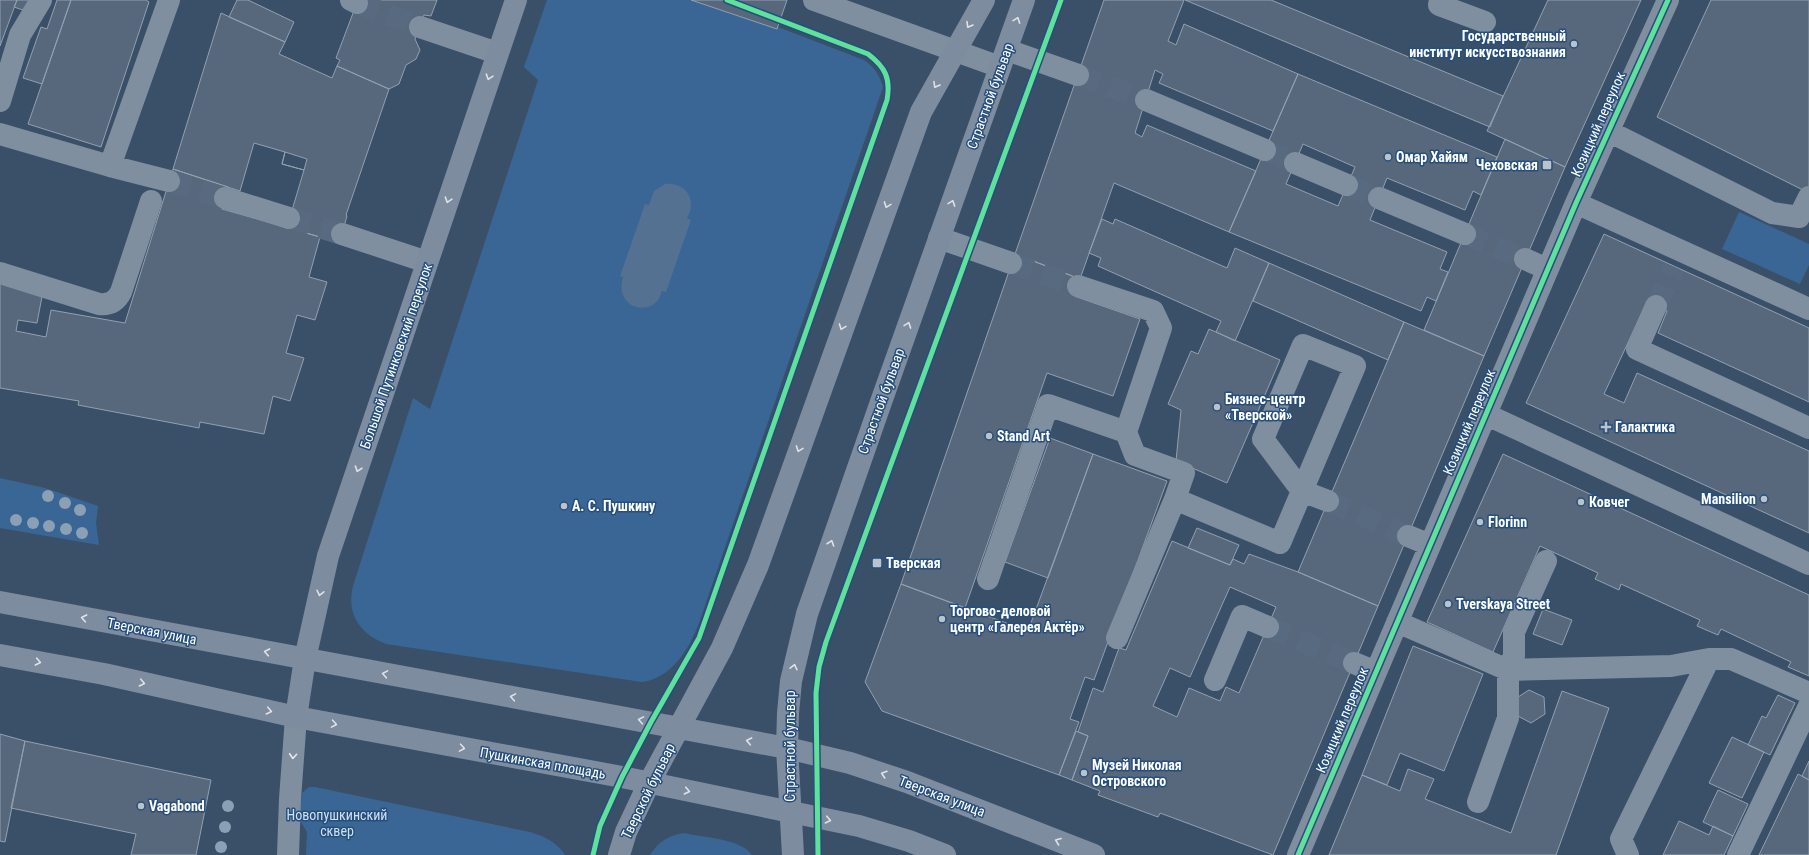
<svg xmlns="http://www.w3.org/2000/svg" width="1809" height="855" font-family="'Roboto Condensed',sans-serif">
  <rect width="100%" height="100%" fill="#3a5069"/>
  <path fill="#396694" d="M547,0h160l157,60c11,8 15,14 19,27l-184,536c-10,26 -27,55 -57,59l-256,-38c-26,-10 -40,-30 -33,-58l60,-188 17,11 108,-329 -14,-13z
    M1739,212l70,32v21l-9,19 -78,-35z
    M0,478l45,10 53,18 -2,17 3,22 -99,-17z
    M309,787h6l215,45c14,4 28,11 35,23h-259l1,-23 -8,-13 3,-26z
    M684,833c18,4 58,6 68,22h-102c8,-13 19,-20 34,-22z"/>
  <path fill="#547192" d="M665,184c20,-2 33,15 22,34l4,2 -25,72 -4,-1c-7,29 -49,18 -39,-14l-3,-1 25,-72 4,1 5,-14z"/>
  <path fill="#57687c" stroke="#92a0af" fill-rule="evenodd" d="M0,0h17l-17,46z
    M17,0h13l-4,11 -12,-4z
    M57,0h14l-29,84 -19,-6 18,-51 6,2z
    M71,0h75l3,2 -48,145 -73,-23z
    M237,0h11l46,22 -9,20 -56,-25z
    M358,0h79l-6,16 -7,-1 -9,24 5,11 -4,9 -10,6 -7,19 -10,5 -52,-23 3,-6 -4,-2z
    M691,0h96l-10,29z
    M1104,0h80l-16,41 8,4 8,-21 114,50 -25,57 -114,-48 4,-9 -8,-4 -20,63 7,4 5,-12 109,46 -27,61 -115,-49 -34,96 -65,-25z
    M1185,0h86l232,96 -13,31z
    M1548,0h93l-76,167 -78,-36z
    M1711,0h98v193l-152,-76z
    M221,13l64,29 -6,12 53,24 5,-12 52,23 -43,126 1,1 -8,27 -52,-16 17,-57 -22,-6 3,-12 -31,-9 -14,48 -67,-22z
    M1298,74l199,83 -16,38 -8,-4 -8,19 -78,-32 -17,42 77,32 -7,17 8,3 -12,29 -9,-4 -6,14 -192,-79zM1303,144l52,23 -17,39 -52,-22z
    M1505,139l60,28 -81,189 -60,-26z
    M285,152l22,7 -3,11 -22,-6z
    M173,169l55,18 -6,22 98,28 -11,40 18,5 -12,38 -18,-5 -11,38 18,5 -14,43 -17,-5 -9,38 -64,-12 -1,6 -121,-23 1,-4 -79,-13v-105l43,8 -6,32 -19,-3 -2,11 30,6 5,-27 74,13z
    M1102,219l11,5 2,-5 112,49 8,-20 34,15 -34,78 -19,-9 5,-11 -123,-55 3,-8 -12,-5z
    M1604,234l205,94v74l-151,-69 9,-22 -20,-9 -43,92 20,9 13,-30 172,78v82l-283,-130z
    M1015,254l65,25 -6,17 66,23 -27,77 -66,-23 -82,235 -64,-24z
    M1269,263l135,59 -16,38 -135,-59z
    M1404,322l80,34 -106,250 -80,-34z
    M1209,329l71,31 -53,123 -51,-22 5,-51 -13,-6 23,-53 7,3z
    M1050,438l43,16 -45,124 -43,-16z
    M1093,454l74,27 -73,199 -9,-3 -15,42 9,3 -20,53 -177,-64 -17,-29 36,-98 127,47z
    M1503,454l306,141v81l-21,-9 3,-5 -70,-33 -3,6 -21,-9 3,-6 -79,-36 -2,6 -24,-11 3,-6 -58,-27 -47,106 -66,-30z
    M1197,528l42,17 -9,20 -42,-17z
    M1172,541l58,24 3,-6 11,5 5,-10 49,18 80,34 -105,249 -113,-42 -2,4 -60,-22 2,-4 -28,-11 16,-44 -10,-4 15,-44 10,4 16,-44 7,2zM1230,587l46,20 -37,86 -13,-6 -6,14 -31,-13 -12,29 -24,-11 17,-38 20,9z
    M1543,609l29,11 -10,25 -29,-11z
    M1413,646l70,28 -39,97 -44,-18 -13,32 -25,-10z
    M1529,690l15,7 1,17 -14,9 -15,-8 -1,-16z
    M1562,691l47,17 -53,147h-227l33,-80 38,16 8,-22 26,10 -9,20 86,34z
    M1778,695l17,8 -25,52 -22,-10 14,-29 4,2z
    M1076,731l12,5 -16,44 -13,-5z
    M0,734l25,7 -20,101 -5,-1z
    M1732,737l32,15 -22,46 -33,-15z
    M25,741l186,39 -15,75h-65l5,-21 -125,-26z
    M1809,761v19l-7,-4z
    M1798,774l11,6v75h-50z
    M1718,790l30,14 -15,32 -30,-14z
    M1679,821l30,14 4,-9 20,10 -9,19h-61z"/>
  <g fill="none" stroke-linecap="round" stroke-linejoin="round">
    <path stroke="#586a80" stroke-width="22" stroke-dasharray="22 11" stroke-linecap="butt" d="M357,3l63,24
      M1078,75l68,25
      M1265,150l30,13
      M169,181l56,17
      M1347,185l32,13
      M289,218l53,16
      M1465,234l60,25
      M1011,263l67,23
      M1656,306l18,-39
      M1328,501l80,35
      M1268,627l86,36"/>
    <path stroke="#7f8fa0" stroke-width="22" d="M351,0l6,3
      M814,0l186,67
      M1440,0l-1,5 46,17
      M420,27l77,26
      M1007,50l71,25
      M1146,100l119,50
      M0,101l20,-66 21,-35
      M1608,131l164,82 27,4 10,-20
      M0,134l110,32 59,-166
      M1295,163l52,22
      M110,166l59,15
      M225,198l64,20
      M1379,198l86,36
      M1576,203l233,106
      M342,234l85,28
      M939,238l72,25
      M1525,259l22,10
      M0,273l99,31c10,1 17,-2 22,-12l30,-91
      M1656,306l-19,43 172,79
      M1485,414l324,150
      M1126,432l9,23 49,18 -9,26
      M1408,536l22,9
      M988,579l60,-174 78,27 35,-104 -8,-17 -75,-25
      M1397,622l111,48 163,-4 38,-7h22l78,34
      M1117,638l58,-139 105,44 75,-177 -52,-21 -40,94 39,52 26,10
      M1354,663l22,9
      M1215,680l27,-64 26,11
      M1478,802l30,-84v-48l6,-14v-24l32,-71
      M288,855l2,-56 6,-82
      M1298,855l278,-652 92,-203
      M1628,855l-7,-16 88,-180
      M1738,855l71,-149"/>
    <path stroke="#7e8c9f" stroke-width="22" d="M0,602l787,146 63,15 57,19 187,73
      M0,655l104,19 192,43 326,60 237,49 50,15 36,14
      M296,717l9,-58 23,-103 188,-556
      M619,855l7,-23 23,-49 73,-135 36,-83 163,-453 63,-112
      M793,855l-6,-107 1,-35 3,-32 16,-67 74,-212 143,-402"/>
    <defs>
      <path id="cycleway" d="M593,855l7,-29 22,-49 29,-55 48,-84 188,-538c4,-22 -2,-33 -19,-46l-141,-54
        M818,855l-2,-162 3,-26 7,-25 235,-642
        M1298,855l278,-652 92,-203"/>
    </defs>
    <use href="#cycleway" stroke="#264f7d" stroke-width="8"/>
    <use href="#cycleway" stroke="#60e19b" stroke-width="5"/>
  </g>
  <g fill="#8ba0b5">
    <circle cx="48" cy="496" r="6"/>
    <circle cx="65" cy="503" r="6"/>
    <circle cx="80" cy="510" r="6"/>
    <circle cx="16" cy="520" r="6"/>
    <circle cx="33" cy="523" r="6"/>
    <circle cx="49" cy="526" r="6"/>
    <circle cx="66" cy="529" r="6"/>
    <circle cx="82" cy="533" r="6"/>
    <circle cx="228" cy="806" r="6"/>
    <circle cx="225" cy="827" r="6"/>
    <circle cx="221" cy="847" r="6"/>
  </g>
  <defs><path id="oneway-chevron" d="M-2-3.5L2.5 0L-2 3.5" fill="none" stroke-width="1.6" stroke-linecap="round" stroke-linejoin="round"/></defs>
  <g stroke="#dfe2e7">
    <use href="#oneway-chevron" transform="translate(1017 20) rotate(-70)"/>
    <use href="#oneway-chevron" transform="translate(969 25) rotate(120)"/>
    <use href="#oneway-chevron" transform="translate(489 77) rotate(108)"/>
    <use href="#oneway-chevron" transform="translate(936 85) rotate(119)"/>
    <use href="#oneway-chevron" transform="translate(448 200) rotate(108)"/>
    <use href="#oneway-chevron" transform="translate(952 203) rotate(-70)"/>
    <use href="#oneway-chevron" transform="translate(887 205) rotate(110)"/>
    <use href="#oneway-chevron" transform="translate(908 325) rotate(-70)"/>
    <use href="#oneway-chevron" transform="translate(842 327) rotate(110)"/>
    <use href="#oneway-chevron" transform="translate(799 449) rotate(110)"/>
    <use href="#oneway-chevron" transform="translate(358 469) rotate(109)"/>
    <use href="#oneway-chevron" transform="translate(831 543) rotate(-71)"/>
    <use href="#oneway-chevron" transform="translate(320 593) rotate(103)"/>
    <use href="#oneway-chevron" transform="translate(84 618) rotate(-169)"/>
    <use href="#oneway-chevron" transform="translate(267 652) rotate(-169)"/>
    <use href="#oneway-chevron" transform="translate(38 662) rotate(11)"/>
    <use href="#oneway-chevron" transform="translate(794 667) rotate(-77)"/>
    <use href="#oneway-chevron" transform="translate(385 674) rotate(-170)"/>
    <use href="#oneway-chevron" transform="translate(142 683) rotate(13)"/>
    <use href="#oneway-chevron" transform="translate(513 697) rotate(-170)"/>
    <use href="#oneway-chevron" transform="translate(269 711) rotate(13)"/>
    <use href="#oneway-chevron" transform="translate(641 720) rotate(-170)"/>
    <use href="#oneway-chevron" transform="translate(334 724) rotate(10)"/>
    <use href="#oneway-chevron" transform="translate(749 741) rotate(-169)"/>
    <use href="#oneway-chevron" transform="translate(462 748) rotate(10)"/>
    <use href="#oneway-chevron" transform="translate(884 774) rotate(-162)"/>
    <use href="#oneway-chevron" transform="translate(687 791) rotate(12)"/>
    <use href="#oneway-chevron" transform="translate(828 820) rotate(12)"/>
    <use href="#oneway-chevron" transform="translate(1058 841) rotate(-159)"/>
  </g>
  <use stroke="#e5e9ec" href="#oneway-chevron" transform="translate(293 756) rotate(94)"/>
  <g fill="#bac2ca" stroke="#264f7d" stroke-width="1.5">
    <circle cx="1574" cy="44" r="4"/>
    <circle cx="1388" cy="157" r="4"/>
    <rect x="1542" y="160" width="10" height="10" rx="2"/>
    <circle cx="1217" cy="407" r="4"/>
    <path d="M1604 421h4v4h4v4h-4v4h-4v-4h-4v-4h4z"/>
    <circle cx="989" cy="436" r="4"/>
    <circle cx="1764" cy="499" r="4"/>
    <circle cx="1581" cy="502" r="4"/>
    <circle cx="564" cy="506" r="4"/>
    <circle cx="1480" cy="522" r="4"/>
    <rect x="872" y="558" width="10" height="10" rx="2"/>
    <circle cx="1448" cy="604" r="4"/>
    <circle cx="942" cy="619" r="4"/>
    <circle cx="1084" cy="773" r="4"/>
    <circle cx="141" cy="806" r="4"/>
  </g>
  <g text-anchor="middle" stroke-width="3" stroke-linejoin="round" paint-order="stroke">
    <g font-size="14" font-weight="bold" fill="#fff" stroke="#264f7d" text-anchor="start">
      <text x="1566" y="41" text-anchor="end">Государственный<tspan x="1566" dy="16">институт искусствознания</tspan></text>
      <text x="1396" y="162">Омар Хайям</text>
      <text x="1538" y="170" text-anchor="end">Чеховская</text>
      <text x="1225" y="404">Бизнес-центр<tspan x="1225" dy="16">«Тверской»</tspan></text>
      <text x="1615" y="432">Галактика</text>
      <text x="997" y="441">Stand Art</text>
      <text x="1756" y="504" text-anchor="end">Mansilion</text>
      <text x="1589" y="507">Ковчег</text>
      <text x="572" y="511">А. С. Пушкину</text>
      <text x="1488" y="527">Florinn</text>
      <text x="886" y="568">Тверская</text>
      <text x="1456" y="609">Tverskaya Street</text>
      <text x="950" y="616">Торгово-деловой<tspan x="950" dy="16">центр «Галерея Актёр»</tspan></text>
      <text x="1092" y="770">Музей Николая<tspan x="1092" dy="16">Островского</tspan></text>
      <text x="149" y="811">Vagabond</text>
    </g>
    <g font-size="14" fill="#fff" stroke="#264f7d">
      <text transform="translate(990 96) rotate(-70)" y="5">Страстной бульвар</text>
      <text transform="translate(1598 124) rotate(-66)" y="5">Козицкий переулок</text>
      <text transform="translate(396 356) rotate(-71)" y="5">Большой Путинковский переулок</text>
      <text transform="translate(881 401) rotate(-70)" y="5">Страстной бульвар</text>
      <text transform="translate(1469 422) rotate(-67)" y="5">Козицкий переулок</text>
      <text transform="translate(152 631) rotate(11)" y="5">Тверская улица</text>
      <text transform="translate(1342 720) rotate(-67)" y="5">Козицкий переулок</text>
      <text transform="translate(790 746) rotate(-90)" y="5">Страстной бульвар</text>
      <text transform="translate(543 763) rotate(10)" y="5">Пушкинская площадь</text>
      <text transform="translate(648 791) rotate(-64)" y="5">Тверской бульвар</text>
      <text transform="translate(942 796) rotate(21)" y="5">Тверская улица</text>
    </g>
    <g font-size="14" fill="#cee1f4" stroke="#264f7d">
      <text x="337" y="820">Новопушкинский<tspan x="337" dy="16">сквер</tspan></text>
    </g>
  </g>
</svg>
